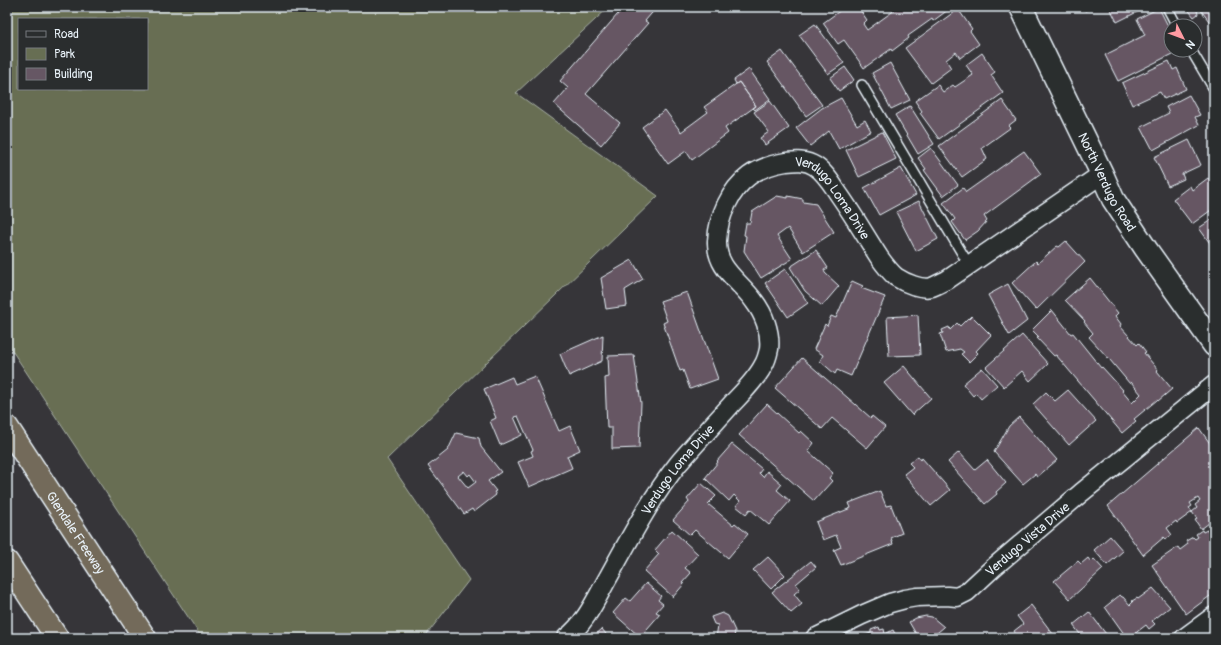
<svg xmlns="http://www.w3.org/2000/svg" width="1221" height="645" font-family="Pangolin,sans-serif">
  <rect width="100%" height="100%" fill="#363539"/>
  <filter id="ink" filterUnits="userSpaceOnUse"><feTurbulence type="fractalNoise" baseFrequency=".025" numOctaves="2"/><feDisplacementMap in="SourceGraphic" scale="8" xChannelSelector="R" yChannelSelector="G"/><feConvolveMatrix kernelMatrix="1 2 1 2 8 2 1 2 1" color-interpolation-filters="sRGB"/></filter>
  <g filter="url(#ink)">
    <path fill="#676e53" stroke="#a8b0a6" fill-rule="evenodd" d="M7,7h602l-93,86 142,103 -271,263 82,121 -45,58h-222l-195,-295zM19,19h128v70h-128z"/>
    <path fill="#665764" stroke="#e8f1f8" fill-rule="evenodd" d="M624,7h33l-12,14 3,2 -62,71 34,29 -19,22 -47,-41 14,-16 -8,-7z
      M729,7h14l-12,4z
      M845,7h13l9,13 -4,4 4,6 32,-23h53l-19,14 -1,-2 -24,17 1,2 -17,13 -1,-2 -27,19 -20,-28 -6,4 -15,-21z
      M1083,7h11l-9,4z
      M1112,7h35l-30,15 -7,-14z
      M1186,7h28v21l-14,-19 -3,2 1,3 -4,3z
      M1159,8l12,24v18h9l-62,31 -13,-26 40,-20 -8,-16z
      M958,9l14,20 -2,2 9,13 -19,14 -4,-6 -10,8 5,8 -20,15 -26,-35z
      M815,24l29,39 -16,11 -29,-39z
      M782,51l40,54 -16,11 -39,-54z
      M982,53l13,19 -4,3 12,18 -64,46 -19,-26 2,-2 -7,-10 23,-16 5,7 10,-7 2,2 18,-12 -7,-10z
      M1169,61l4,9 4,-2 9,21 -22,10 -4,-7 -28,13 -10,-22z
      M890,63l20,37 -19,9 -19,-36z
      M845,67l9,13 -15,11 -9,-13z
      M749,69l21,30 -15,11 -2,-2 3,-2 -17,-24 -3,2 -2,-4z
      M739,82l17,24 -31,22 3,5 -36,27 -6,-9 -18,13 -26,-37 23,-17 16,22 27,-20 -4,-5z
      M1189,95l11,20 -5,2 4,8 -46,25 -12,-23 28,-14 -3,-6z
      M841,98l16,27 8,-5 6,11 -32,18 -10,-18 -19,15 -14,-18 26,-20z
      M1002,100l14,20 -8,6 2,2 -28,20 5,11 -25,18 -23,-31z
      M770,101l19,27 -24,17 -5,-7 9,-6 -15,-20z
      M910,106l24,38 -16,10 -23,-39z
      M882,132l14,27 -37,18 -13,-27z
      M1189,140l12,25 -19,9 2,5 -16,7 -14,-29z
      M931,148l27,37 -15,11 -19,-26 2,-1 -8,-11z
      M1024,151l17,23 -57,42 3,5 -9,10 -13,9 -13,-18 3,-3 -12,-16 20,-15 3,4z
      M901,168l15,27 -37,20 -15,-27z
      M1208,178l6,8v22l-22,16 -19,-25 17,-13 2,4z
      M777,196l11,2v-2l15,3v3l13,2 18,28 -31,20 -15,-24 -11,8 15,23 -31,19 -17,-27 2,-15 -2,-1 2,-12h4l2,-11z
      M919,201l19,38 -22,12 -20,-39z
      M1214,218v27l-2,1 -13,-18z
      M1066,241l19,21 -49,48 -24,-27 24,-22 2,2 19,-17 2,1z
      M816,250l12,18 -4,2 1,3 14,13 -17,20 -17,-15 -15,-24z
      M632,260l11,19 -18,11 2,16 -21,3 -5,-31z
      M785,269l23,34 -20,14 -23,-34z
      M1090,278l28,35 -3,3 6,8 -1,2 17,19 2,-2 7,9 -2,1 14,17 -1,1 15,18 -14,12 -1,-1 -23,19 2,2 -14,12 -66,-78 -2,1 -17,-18 2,-1 -7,-7 20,-20 19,24 2,-1 28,35 1,-1 21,23 -1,1 10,12 9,-9 -10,-12 -1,2 -20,-24 -21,-23 4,-4 -9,-11 1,-1 -20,-21z
      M852,281l11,5 -2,2 24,9 -34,79 -14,-6 -2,4 -15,-13 3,-6 -9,-6 11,-25 2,2 4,-10 5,2z
      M1008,284l19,37 -18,14 -21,-40z
      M687,292l31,87 -28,10 -7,-19 -3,1 -17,-48 4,-2 -7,-20z
      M918,315l2,40 -31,1 -2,-39z
      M972,316l19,19 -15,16 2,2 -9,9 -8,-8 3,-2 -4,-3 -14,3 -6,-18 3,-1 -1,-3 7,-3 1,3 7,-7 3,3 8,-8 1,1z
      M603,335l-1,26 -33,15 -9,-22z
      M1022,335l26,29 -18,17 -8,-10 -18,16 -18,-20z
      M634,355l7,48 -2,45 -27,1v-21h-5l-2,-50 4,-1 -1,-21z
      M802,358l69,60 1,-2 13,11 -18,21 -35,-30 -10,11 -47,-41z
      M904,366l27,32 -19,17 -28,-32z
      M982,368l15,17 -16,14 -5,-6 -3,3 -10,-12z
      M535,376l24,55 11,-5 10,24 -13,6 5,12 -43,19 -11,-25 15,-6 -2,-5 2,-1 -15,-34 -4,1 8,18 -22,10 -10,-24 6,-3 -12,-29 28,-12 3,7z
      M1068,390l28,31 -27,24 -36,-41 13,-12 9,9z
      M767,404l32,29 2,-2 13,12 -6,8 25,22 -4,5 3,3 -18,20 -75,-66z
      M1019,417l38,43 -20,17 -2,-3 -12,10 -29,-32 15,-26z
      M1199,428l15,21v144l-28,21 -34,-49 26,-18 2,3 8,-6 -2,-3 7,-4 2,2 3,-2 -2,-3 6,-4 1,2 4,-2 2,2 5,-3 -5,-6 -8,6 -6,-9 2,-1 -5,-7 5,-4 -2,-3 5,-4 -2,-3 -8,5 2,3 -3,2 3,4 -15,11 -1,-2 -9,7 5,7 -6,4 -2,-2 -21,18 -35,-49z
      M456,433l23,5 2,9 20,25 -13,9 8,10 -2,1 2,3 -22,17 -2,-3 -8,5 -36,-48 20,-16zM464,471l4,5 2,-2 6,8 -8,6 -10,-12z
      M732,444l30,25 -3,4 4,4 4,-6 15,13 -5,6 13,11 -21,24 -19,-16 -4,5 -10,-8 4,-5 -6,-6 -5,6 -24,-23 13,-16 -1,-1z
      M959,452l16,18 12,-10 19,23 -10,9 1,2 -12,10 -37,-42z
      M918,456l3,4 1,-2 28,32 -19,16 -27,-32 9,-7 -4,-4z
      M701,483l15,13 -8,8 25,21 2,-2 13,11 -20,24 -33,-28 -5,5 -17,-15 16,-18 -2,-3z
      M880,491l6,15 5,-1 11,28 -11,5 2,6 -52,21 -7,-15 7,-3 -5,-12 -13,5 -7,-18 35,-14 -2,-5z
      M672,530l26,24 -13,14 6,5 -9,10 2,1 -11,13 -29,-26 15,-17 -4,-4z
      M1110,536l13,15 -16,14 -13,-15z
      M768,557l17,18 -14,14 -18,-19z
      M1088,558l3,4 3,-3 9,10 -33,30 -16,-18 24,-20 3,3z
      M811,561l5,6 -20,17 4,5 -6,5 8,10 -11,9 -19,-21z
      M646,583l15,13 -3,4 5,4 -7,8 4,2 -20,23 -27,-24 13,-15 4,3z
      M1153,588l17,19 -18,14 3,3 -6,5 -3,-4 -17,13h-2l-22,-31 15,-12 2,2h1l7,8 3,-3 -1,-1 5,-3 1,1z
      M1031,605l25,33h-42l3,-2 -3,-5 9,-7 -6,-8z
      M1089,612l17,22 -5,4h-18l-10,-13z
      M722,613l6,3 7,15 -1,7h-18l2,-13 -4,-1 -3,-7z
      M926,616l6,1 12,10 -13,11h-17l-1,-2 3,-2 -7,-12 7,-4z
      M879,627l1,3 4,-1 1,5 8,-4 3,6h2v2h-35l-1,-2 9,-3v-3z
      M602,629l4,5 -2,2 1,2h-13z"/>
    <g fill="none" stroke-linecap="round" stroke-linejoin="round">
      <defs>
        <path id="lane" d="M1167,7l10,19
          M1191,50l23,39
          M862,85l107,180
          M1201,625l10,13"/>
        <g id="street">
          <path id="s1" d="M566,638c20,-15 31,-41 43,-62 21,-38 42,-78 69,-112 17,-20 35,-39 52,-58 12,-13 25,-25 33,-40 3,-5 5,-12 6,-17 2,-17 -5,-35 -15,-48 -14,-20 -38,-32 -37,-60 1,-24 13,-51 32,-65 11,-8 25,-12 37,-14 10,-1 20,-2 29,4 11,7 18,20 25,30 14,20 26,41 39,61 5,7 10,14 17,20 9,6 26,13 36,10 5,-2 10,-5 15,-7l155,-106"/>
          <path id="s2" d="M815,638l47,-23 28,-12 15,-4 12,-2 30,-1 10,1 10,-5 27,-25 87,-74 133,-108"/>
          <path d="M1184,638l30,-22"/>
        </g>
        <g id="secondary">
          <path id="s3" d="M1021,7l81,167 11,25 33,50 68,96"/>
        </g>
        <g id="highway">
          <path id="s4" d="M7,427l138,211"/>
          <path d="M7,562l50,76"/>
        </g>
      </defs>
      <use href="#lane" stroke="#e8f1f8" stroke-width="12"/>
      <use href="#street" stroke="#e8f1f8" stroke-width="21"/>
      <use href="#secondary" stroke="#e8f1f8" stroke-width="25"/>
      <use href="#highway" stroke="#e8f1f8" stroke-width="25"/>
      <use href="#lane" stroke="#2a2d2e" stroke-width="9"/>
      <use href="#street" stroke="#2a2d2e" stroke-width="18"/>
      <use href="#secondary" stroke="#2a2d2e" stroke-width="22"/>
      <use href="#highway" stroke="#736b5a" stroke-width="22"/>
    </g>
  </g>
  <g text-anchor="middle" stroke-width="3.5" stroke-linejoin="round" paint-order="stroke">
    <g font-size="13" fill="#e8f1f8" stroke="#2a2d2e">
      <text dy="5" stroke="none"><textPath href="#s3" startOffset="195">North Verdugo Road</textPath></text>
      <text dy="5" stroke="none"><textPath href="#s1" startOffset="658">Verdugo Loma Drive</textPath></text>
      <text dy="5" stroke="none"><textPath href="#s1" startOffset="203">Verdugo Loma Drive</textPath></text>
      <text dy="5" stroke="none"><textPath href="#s4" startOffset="126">Glendale Freeway</textPath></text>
      <text dy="5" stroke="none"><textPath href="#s2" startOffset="242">Verdugo Vista Drive</textPath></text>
    </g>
  </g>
  <rect width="1221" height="645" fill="none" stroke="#2a2d2e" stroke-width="24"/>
  <rect x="12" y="12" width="1197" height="621" fill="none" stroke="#e8f1f8" stroke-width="1.5" filter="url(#ink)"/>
  <rect x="18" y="18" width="130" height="72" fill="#2a2d2e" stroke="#767b7f"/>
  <rect x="26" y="31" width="20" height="6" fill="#2a2d2e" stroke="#767b7f"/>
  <text x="54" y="38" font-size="12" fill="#e8f1f8">Road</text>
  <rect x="26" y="48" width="20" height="12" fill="#676e53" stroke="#767b7f"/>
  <text x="54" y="58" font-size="12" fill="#e8f1f8">Park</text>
  <rect x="26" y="68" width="20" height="12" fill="#665764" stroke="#767b7f"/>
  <text x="54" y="78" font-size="12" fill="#e8f1f8">Building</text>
  <g transform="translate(1183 38) rotate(132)"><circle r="19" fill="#2a2d2e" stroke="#767b7f"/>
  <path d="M0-3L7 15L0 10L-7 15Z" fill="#ff9aa2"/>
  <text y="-6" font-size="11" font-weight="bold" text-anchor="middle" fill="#e8f1f8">N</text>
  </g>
</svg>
